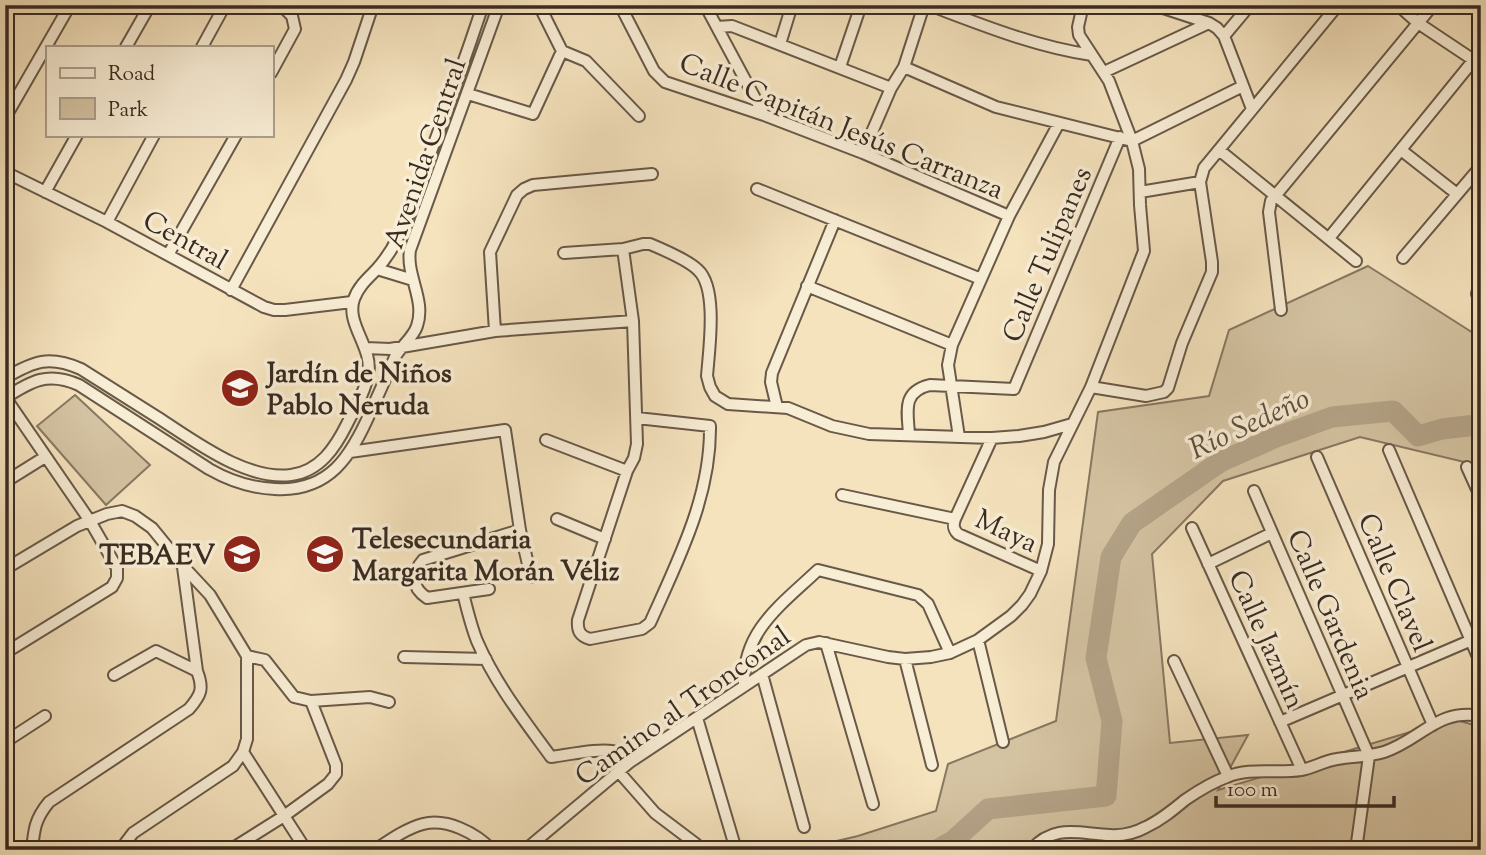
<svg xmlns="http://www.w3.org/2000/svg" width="1486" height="855" font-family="'Sorts Mill Goudy',serif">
  <rect width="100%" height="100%" fill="#f5e3be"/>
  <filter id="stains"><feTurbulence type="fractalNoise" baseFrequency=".00286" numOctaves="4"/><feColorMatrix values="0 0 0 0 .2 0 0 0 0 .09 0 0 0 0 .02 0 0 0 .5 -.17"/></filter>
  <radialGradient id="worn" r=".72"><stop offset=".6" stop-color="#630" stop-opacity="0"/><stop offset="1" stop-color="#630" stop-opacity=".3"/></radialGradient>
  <path fill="#d5c4a3" stroke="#877862" stroke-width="2" d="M1368,266l113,72v128l-121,-29 -137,44 -71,73 18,189 78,-8 -30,55 235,-71 28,8v123h-683l60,-14 78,-25 12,-47 108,-43 42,-309 111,-16 20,-66z
    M75,395l75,70 -44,40 -69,-79z"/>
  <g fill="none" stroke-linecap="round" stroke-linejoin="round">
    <path stroke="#b5a489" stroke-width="21" d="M937,850l16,-9 35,-32 118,-13 6,-75 -16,-63 15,-101 21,-34 88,-61 54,-24 58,-21 61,-6 25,25 24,-7 34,-4 5,3"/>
    <defs>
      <path id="minor" d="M539,5l23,46 24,10 53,55
        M620,5l34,66 11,11 99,33 99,38 146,63
        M705,5l59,110
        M929,5c53,20 107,42 163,50
        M1154,5l55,18 8,5 7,8 28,73
        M1398,5l20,18 63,42
        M717,27l15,-1 159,62
        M1224,36l26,-31
        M780,44l12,-39
        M126,47l24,-42
        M202,47l23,-42
        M840,67l21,-62
        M904,67l92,40 136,34 111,-55
        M1104,72l105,-49
        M271,73l24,-44 -3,-13 -11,-11
        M468,94l65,20 29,-63
        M5,118l65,-113
        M1219,150l137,111
        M1401,150l56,44
        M863,153l28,-65 13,-21 20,-62
        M5,172l102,50 157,85 10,3h11l67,-8
        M757,189l224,90
        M45,192l32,-57
        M1140,192l60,-10
        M107,222l47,-87
        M1329,238l152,-187
        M623,249l10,72 4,123 -3,14 -7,13 -49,149c-1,11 2,16 12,19l52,-10 8,-6c28,-63 61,-126 60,-197l-73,-8
        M564,253l59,-4 20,-5h7c12,5 39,17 48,26 20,18 11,80 9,106l3,11 5,9 13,8 60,4 44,18 37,8 123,4 27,-2 25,-4 28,-8
        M168,255l68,-120
        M1403,258l78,-92
        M377,269l36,11
        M1481,277l-4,17 4,7
        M807,286l145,59
        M231,290l115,-210 8,-18 19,-57
        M1281,310l-12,-98 2,-11 162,-196
        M495,331l-5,-79 27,-57 7,-6 9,-4 119,-11
        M366,348l24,1 105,-18 138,-10
        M5,378c29,-17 44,-23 76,-9 25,16 51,32 76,48 36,23 89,64 134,58 29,-4 44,-27 56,-51 8,-16 18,-32 21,-49 6,-27 -23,-51 -14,-76 4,-12 13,-20 22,-29 8,-9 16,-20 21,-31 12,-23 20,-49 29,-74 20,-53 39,-106 57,-160
        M1091,387l55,9 18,-4 4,-4 14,-45 30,-71v-10l-12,-80 4,-14 134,-163
        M5,397l85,124 27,47v10l-5,9 -107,66
        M5,398c26,-17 43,-27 74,-13l130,84c21,12 41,19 66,20 55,3 76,-33 96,-78 8,-18 16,-36 24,-54 6,-11 18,-19 22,-31 9,-26 -11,-50 -7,-76l89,-245
        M777,407l-6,-25 1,-9 63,-153
        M909,435c-1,-23 -8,-43 21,-50l84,4 106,-252
        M959,437l-11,-72 4,-20 57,-129 50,-93
        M992,438l-37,81c-2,6 -2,10 3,15l83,37
        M546,440l81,31
        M1389,450l92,214
        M350,452l155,-22 15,100 11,47
        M1317,457l116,268
        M1467,467l14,31
        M5,482l40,-25
        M1254,491l115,265 -13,94
        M842,495l113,24
        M557,519l48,20
        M1192,528l110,242
        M1208,564l64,-31
        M5,569l72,-43 30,-12 15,-3 13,5 17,12 31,38 27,29 37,61 18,4 29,37 17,4 25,64v9l-8,10 -44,32 -54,34
        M489,589l-62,9c-16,-11 -16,-24 -4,-38l97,-30
        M463,593c4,16 8,33 14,48 18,42 47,79 74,116 16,-2 52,-10 66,-5 6,2 9,6 13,10
        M978,640l25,102
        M826,643l47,161
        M404,657l82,2
        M905,659l27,106
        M1174,661l54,115
        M762,674l42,153
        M114,675l42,-24 41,20
        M744,686c-2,-55 37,-81 74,-116l100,25 10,9 22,49
        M311,701l59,-4 19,5
        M697,718l37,125
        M1280,722l201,-86
        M5,742l40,-26
        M243,752l63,98
        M619,772l36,41 41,31 4,6
        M32,850c2,-21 3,-31 17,-48l140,-93c12,-14 15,-20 8,-38l-14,-104
        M120,850l13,-17 100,-67 10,-14 4,-13v-83
        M375,850c15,-10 30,-21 48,-26 24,-6 53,9 69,26
        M525,850l105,-88 176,-117 13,-3 69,15 17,2 26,-2 19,-4 28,-13 33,-24 11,-11 8,-11 11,-23 7,-27 1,-54 5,-28 37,-75 53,-136 -4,-46 -1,-36 -7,-28 -23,-60 -30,-46 -1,-8 5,-22
        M1031,850c23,-27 49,-16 79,-15 13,1 25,-2 36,-8 15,-7 27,-17 39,-27 13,-9 28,-18 42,-23 23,-10 50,-3 74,-7 12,-2 23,-9 36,-11 16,-3 31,-2 47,-7 37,-12 53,-44 97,-36"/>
    </defs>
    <use href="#minor" stroke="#685948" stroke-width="14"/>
    <use href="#minor" stroke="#f8edd5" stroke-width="10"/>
  </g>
  <defs>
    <symbol id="school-disc" viewBox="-11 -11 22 22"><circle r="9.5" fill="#8f2418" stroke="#f8edd5"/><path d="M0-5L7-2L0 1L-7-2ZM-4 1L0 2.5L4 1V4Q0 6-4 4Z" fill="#fff"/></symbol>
  </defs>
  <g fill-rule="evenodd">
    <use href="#school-disc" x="218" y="366" width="44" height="44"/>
    <use href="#school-disc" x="220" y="532" width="44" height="44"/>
    <use href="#school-disc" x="303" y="532" width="44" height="44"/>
  </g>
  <g text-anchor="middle" stroke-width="7" stroke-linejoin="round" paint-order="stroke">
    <g font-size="28" fill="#392b21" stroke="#f8edd5">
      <text transform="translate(842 125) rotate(22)" y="10">Calle Capitán Jesús Carranza</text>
      <text transform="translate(424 153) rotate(-71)" y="10">Avenida Central</text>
      <text transform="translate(186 239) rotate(29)" y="10">Central</text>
      <text transform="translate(1046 254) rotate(-67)" y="10">Calle Tulipanes</text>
      <text transform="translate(1007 530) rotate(25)" y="10">Maya</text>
      <text transform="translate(1396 582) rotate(67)" y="10">Calle Clavel</text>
      <text transform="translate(1332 614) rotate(67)" y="10">Calle Gardenia</text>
      <text transform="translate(1268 639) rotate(66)" y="10">Calle Jazmín</text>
      <text transform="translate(682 705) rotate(-35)" y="10">Camino al Tronconal</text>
    </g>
    <g font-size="28" font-weight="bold" fill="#392b21" stroke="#f8edd5" text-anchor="start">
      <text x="267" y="382">Jardín de Niños<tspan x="267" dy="32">Pablo Neruda</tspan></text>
      <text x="352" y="548">Telesecundaria<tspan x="352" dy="32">Margarita Morán Véliz</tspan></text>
      <text x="215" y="564" text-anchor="end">TEBAEV</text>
    </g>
    <g font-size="30" font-style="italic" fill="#5e4f40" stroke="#f8edd5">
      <text transform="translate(1249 423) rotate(-25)" y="10">Río Sedeño</text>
    </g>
  </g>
  <rect width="1486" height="855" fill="none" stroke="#f5e3be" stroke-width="28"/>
  <rect x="7" y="7" width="1472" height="841" fill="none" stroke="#392b21" stroke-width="3.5"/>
  <rect x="14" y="14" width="1458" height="827" fill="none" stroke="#392b21" stroke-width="2"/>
  <rect x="46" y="46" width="228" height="91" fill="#f8edd5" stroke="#ac9f8d" stroke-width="2"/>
  <rect x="60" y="68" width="35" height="10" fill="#f8edd5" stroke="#ac9f8d" stroke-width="2"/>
  <text x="108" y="80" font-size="21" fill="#392b21">Road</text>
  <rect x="60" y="98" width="35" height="21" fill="#d5c4a3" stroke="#ac9f8d" stroke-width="2"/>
  <text x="108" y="116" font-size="21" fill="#392b21">Park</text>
  <path d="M1216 796v10h178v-10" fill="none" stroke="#392b21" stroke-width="3.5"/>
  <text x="1227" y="796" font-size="21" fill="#392b21" stroke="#f8edd5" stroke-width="5" paint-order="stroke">100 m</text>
  <rect width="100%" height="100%" filter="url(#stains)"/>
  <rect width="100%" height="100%" fill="url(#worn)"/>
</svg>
